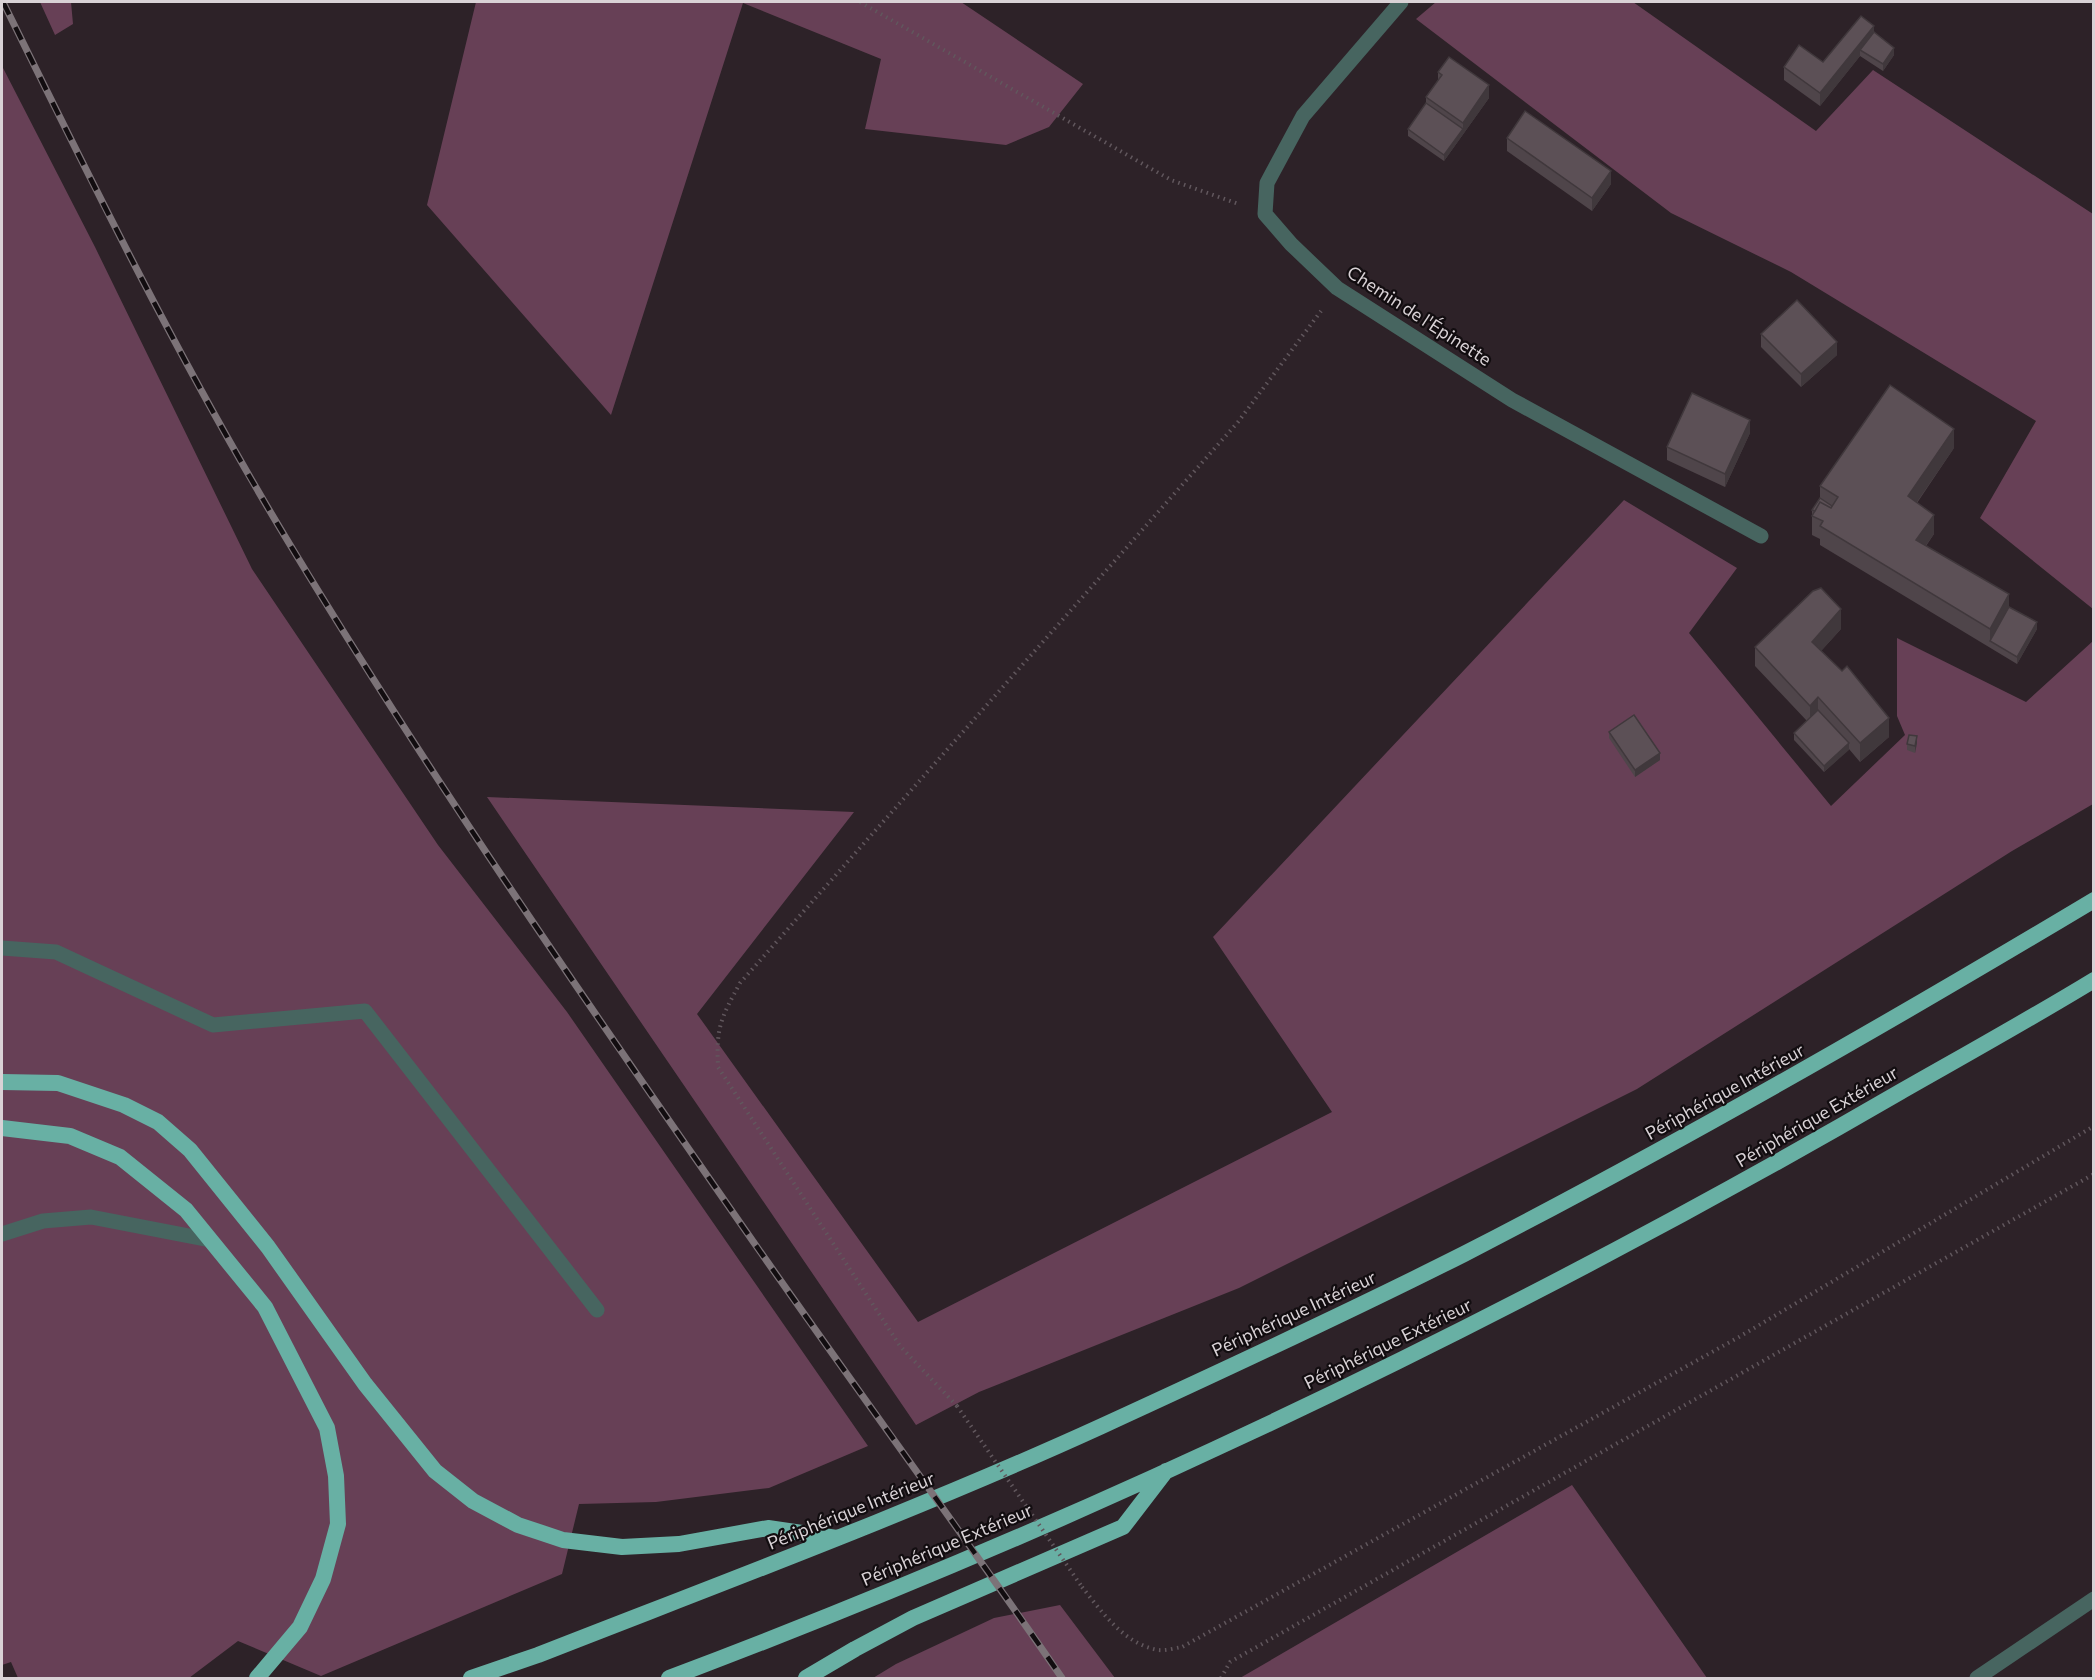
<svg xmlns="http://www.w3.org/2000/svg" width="2095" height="1680" font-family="Commissioner,sans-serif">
  <rect width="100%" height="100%" fill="#2d2228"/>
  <path fill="#674056" d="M40,2h31l2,22 -18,11z
    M476,2h485l122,82 -34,43 -43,18 -141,-16 16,-70 -138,-56 -132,412 -184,-210z
    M1436,2h197l183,129 57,-61 220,144v395l-113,-91 56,-97 -245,-149 -120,-59 -255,-194z
    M2,66l93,181 157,322 186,276 129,167 301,434 -99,42 -113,14 -77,2 -17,70 -241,102 -83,-35 -49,37h-171l-7,-16 -9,3z
    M1624,500l113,68 -48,65 142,173 74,-71 -8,-19v-78l129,64 67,-61v163l-81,47 -375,238 -398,199 -260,104 -63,33 -429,-628 367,15 -157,202 221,308 414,-210 -119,-175z
    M1572,1485l135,193h-467z
    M1060,1605l55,73h-242l23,-14 98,-46z"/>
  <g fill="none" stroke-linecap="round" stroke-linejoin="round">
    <path stroke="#61575d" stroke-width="4" stroke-dasharray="1.5 4.5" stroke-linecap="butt" d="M860,2l311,178 68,24
      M957,1406l-57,-60 -182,-279c-2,-40 3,-49 22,-84l498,-561 83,-111
      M1082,1587c20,25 42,57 76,63 8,1 17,-2 24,-3l557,-310 355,-211
      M1221,1678l9,-16 864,-488"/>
    <path stroke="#476560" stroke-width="15" d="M2,948l54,4 157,73 152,-14 232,299
      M2,1234l41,-13 48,-4 119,23
      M1977,1678l117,-79"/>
    <path stroke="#476560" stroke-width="15" d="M1401,2l-98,114 -36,67 -2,31 26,30 46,44 175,112 249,136"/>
    <path stroke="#68b0a4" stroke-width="16" d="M2,1082l56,1 66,22 34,17 32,28 78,97 97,137 70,87 38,30 45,24 45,15 59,7 57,-3 89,-16 69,10
      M2,1128l68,8 50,21 66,53 79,97 62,121 9,48 2,48 -15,55 -23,48 -43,51
      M471,1678l67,-23c189,-74 380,-145 564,-229 122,-56 243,-112 362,-172 214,-110 423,-230 630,-354
      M669,1678c425,-160 838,-358 1231,-586 65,-37 130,-73 194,-112
      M806,1678l49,-29 58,-31 210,-91 43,-56"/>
    <defs>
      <path id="rail" d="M3,2c91,185 182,370 289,546 138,228 290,448 442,666 108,156 221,308 328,464"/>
    </defs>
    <use href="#rail" stroke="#7c7378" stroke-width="7"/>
    <use href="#rail" stroke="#120d10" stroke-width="4.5" stroke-dasharray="14" stroke-linecap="butt"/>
    <path stroke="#61575d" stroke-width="4" stroke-dasharray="1.5 4.5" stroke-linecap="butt" d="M957,1406l125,181"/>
  </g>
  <path fill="#4f454a" d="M1874,32l20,23 -11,16 -23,-15 -40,50 -36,-26v-13l39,-5z
    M1438,72l51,26 -45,63 -36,-25v-7l18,-26v-6l12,-17z
    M1507,138l104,46 -19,27 -85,-60z
    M1761,334l76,21 -36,32 -40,-40z
    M1750,433l-25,54 -58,-27v-13z
    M1954,448l-37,55 17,31 -8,12 83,61 28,22 -20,35 -197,-119v-6l-8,-4v-25l8,-12v-12z
    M1841,629l-20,22 68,86 -29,25 -11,-13 -25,23 -30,-32v-7l13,-12 -52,-55v-19z
    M1609,732l51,28 -25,17 -26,-39z
    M1917,743l-2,10 -8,-3v-6z"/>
  <path fill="#40383c" d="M1874,26v13l-14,11v6l-40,50v-13z
    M1894,48v7l-11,16v-7z
    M1489,85v13l-45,63v-6l19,-26v-6z
    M1611,171v13l-19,27v-13z
    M1837,342v13l-36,32v-13z
    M1750,420v13l-25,54v-13z
    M1954,429v19l-46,67v-19z
    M1934,515v19l-18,25v-19z
    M2009,594v20l-19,27v-12z
    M1841,609v20l-29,32v-19z
    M2037,622v7l-20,35v-7z
    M1818,697v19l-8,9v-19z
    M1889,718v19l-29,25v-19z
    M1917,736v7l-2,10v-7z
    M1849,743v7l-25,22v-6z
    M1660,753v7l-25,17v-7z"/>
  <path fill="#5c5056" stroke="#40383c" stroke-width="1.5" d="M1861,16l13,10 -54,67 -36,-26 15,-22 24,17z
    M1874,32l20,16 -11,16 -23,-14z
    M1449,57l40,28 -26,38 -37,-26 16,-22 -4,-3z
    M1426,103l37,26 -19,26 -36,-26z
    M1525,111l86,60 -19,27 -85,-60z
    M1797,300l40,42 -36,32 -40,-40z
    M1890,385l64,44 -46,67 26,19 -18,25 93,54 -19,35 -170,-103 3,-5 -11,-5 8,-14 11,6 7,-11 -18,-11z
    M1692,393l58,27 -25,54 -58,-27z
    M1820,498l12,8 -1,2 -11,-6 -5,9 -3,-1z
    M1821,588l20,21 -29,33 30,29 5,-5 42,52 -29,25 -42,-46 -8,9 -55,-59 58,-56z
    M2009,607l28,15 -20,35 -27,-16z
    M1818,710l31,33 -25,23 -30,-33z
    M1634,715l26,38 -25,17 -26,-38z
    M1909,735l8,1 -2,10 -8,-2z"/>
  <g text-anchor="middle" stroke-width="4.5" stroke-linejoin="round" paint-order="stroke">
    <g font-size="18" fill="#d9d2d6" stroke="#120d10">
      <text transform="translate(1419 316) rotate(33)" y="6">Chemin de l'Épinette</text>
      <text transform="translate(1725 1092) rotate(-29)" y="6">Périphérique Intérieur</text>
      <text transform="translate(1817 1117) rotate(-30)" y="6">Périphérique Extérieur</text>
      <text transform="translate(1294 1314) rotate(-25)" y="6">Périphérique Intérieur</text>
      <text transform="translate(1388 1344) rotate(-26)" y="6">Périphérique Extérieur</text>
      <text transform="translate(851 1511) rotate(-22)" y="6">Périphérique Intérieur</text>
      <text transform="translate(947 1545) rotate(-23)" y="6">Périphérique Extérieur</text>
    </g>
  </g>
  <rect width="2095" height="1680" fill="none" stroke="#d9d2d6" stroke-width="6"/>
</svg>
